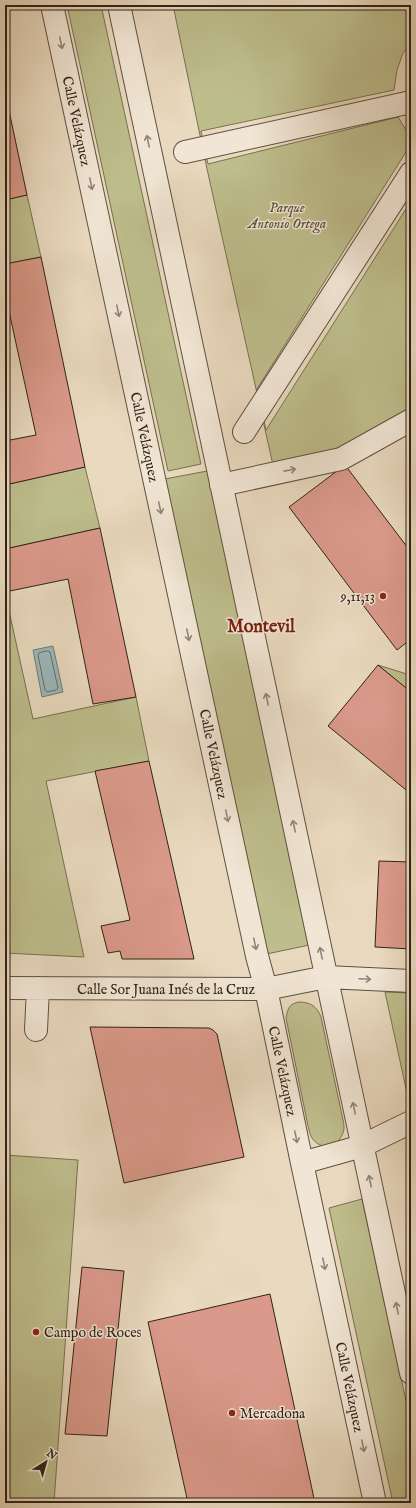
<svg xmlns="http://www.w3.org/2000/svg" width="416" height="1508" font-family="'IM FELL English',serif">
  <rect width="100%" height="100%" fill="#e9d9be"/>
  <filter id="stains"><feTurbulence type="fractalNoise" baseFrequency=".005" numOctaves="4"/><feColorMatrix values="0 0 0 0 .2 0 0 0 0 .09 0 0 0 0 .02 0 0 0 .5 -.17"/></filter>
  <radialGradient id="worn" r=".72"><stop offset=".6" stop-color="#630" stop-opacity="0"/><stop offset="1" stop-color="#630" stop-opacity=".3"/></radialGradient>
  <path fill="#bebd8c" stroke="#787052" d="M67,5h34l100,459 -33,7z
    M173,5h238v38l-8,10 -6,17 -3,20 -193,41 7,33 190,-47 13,21v6l-154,245 9,41 145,-229v224l-134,58 -70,-314z
    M27,195l14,62 -36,7v-64z
    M85,467l15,61 -95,21v-64z
    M218,469l101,474 -62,13 -103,-475z
    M5,593l28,126 103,-22 13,64 -103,20 38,176 -79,-4z
    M378,665l32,10 1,-1v18z
    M385,992l26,1 -1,114z
    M299,1002c12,0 18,5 22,15l22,103c1,5 2,10 -1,15 -6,14 -22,15 -30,3 -2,-3 -3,-8 -4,-12l-22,-108c2,-10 3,-14 13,-16z
    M5,1155l73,5 -24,343h-49z
    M362,1199l49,225v79h-18l-64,-295z"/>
  <path fill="#9bb8bb" stroke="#717c79" d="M53,646l10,46 -21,5 -9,-47z"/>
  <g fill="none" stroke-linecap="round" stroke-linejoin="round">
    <path stroke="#666d69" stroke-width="1" d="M48,651l2,1 8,36 -2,2 -9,2 -2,-2 -7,-35 1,-2z"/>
  </g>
  <path fill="#da998a" stroke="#312217" d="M5,92l22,103 -22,5z
    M41,257l44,210 -80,18v-44l31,-6 -29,-133 -2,1v-39z
    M345,465l66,87v87l-14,11 -108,-143z
    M100,528l36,169 -43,7 -25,-125 -63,13v-43z
    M378,665l33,27v102l-83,-68z
    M149,761l45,198h-72l-2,-8 -12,2 -7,-27 29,-6 -35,-149z
    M379,861l32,1v87l-36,-2z
    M90,1027l119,1 4,2 4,4 27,123 -120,26z
    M82,1267l42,4 -17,165 -42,-2z
    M270,1294l45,209h-127l-40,-181z"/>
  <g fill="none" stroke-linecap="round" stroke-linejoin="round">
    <defs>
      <path id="minor" d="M52,5l205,951 9,33 36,174 73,340
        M119,5l292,1368
        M185,152l226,-50
        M244,432l167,-259
        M221,485l120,-26 70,-39
        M5,988l261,1 60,-12 85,4
        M36,1030l2,-42
        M302,1163l60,-17 49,-24"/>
    </defs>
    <use href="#minor" stroke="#5f5041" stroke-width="24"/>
    <use href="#minor" stroke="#f1e6d5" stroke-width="22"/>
  </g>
  <defs><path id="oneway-shaft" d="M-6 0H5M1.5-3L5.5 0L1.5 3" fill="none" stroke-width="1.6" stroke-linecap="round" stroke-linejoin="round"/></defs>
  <g stroke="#918476">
    <use href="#oneway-shaft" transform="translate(61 43) rotate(78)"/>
    <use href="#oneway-shaft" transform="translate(148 141) rotate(-102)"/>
    <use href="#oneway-shaft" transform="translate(91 184) rotate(78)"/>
    <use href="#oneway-shaft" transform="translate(118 311) rotate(78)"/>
    <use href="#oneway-shaft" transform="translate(290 470) rotate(-11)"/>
    <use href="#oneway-shaft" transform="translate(160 508) rotate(78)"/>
    <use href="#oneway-shaft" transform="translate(188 635) rotate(78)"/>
    <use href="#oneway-shaft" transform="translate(267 699) rotate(-102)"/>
    <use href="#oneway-shaft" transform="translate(227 816) rotate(78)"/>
    <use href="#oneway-shaft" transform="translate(294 826) rotate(-102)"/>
    <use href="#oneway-shaft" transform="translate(255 944) rotate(78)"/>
    <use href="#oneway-shaft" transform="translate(321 953) rotate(-102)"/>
    <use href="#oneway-shaft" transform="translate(365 979) rotate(3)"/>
    <use href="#oneway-shaft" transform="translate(354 1108) rotate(-102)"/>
    <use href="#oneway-shaft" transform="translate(296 1137) rotate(78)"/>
    <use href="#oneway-shaft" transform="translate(370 1181) rotate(-102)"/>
    <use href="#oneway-shaft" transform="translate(324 1264) rotate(78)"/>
    <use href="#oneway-shaft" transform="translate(397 1308) rotate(-102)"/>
    <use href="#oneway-shaft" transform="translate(363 1446) rotate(78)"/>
  </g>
  <g fill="#8f2418" stroke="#f1e6d5" stroke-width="1.5">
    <circle cx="383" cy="596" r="4"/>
    <circle cx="36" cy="1332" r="4"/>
    <circle cx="232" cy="1413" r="4"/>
  </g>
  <g text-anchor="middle" stroke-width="3" stroke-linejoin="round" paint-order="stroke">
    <g font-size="14" fill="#312217" stroke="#f1e6d5">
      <text transform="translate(77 121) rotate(78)" y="5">Calle Velázquez</text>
      <text transform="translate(145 437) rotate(78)" y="5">Calle Velázquez</text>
      <text transform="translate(214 754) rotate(78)" y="5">Calle Velázquez</text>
      <text x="166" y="994">Calle Sor Juana Inés de la Cruz</text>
      <text transform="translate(283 1071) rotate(78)" y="5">Calle Velázquez</text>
      <text transform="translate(350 1387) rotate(78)" y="5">Calle Velázquez</text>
    </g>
    <g font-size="14" font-style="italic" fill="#544934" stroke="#f1e6d5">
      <text x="287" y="212">Parque<tspan x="287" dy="16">Antonio Ortega</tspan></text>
    </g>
    <g font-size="14" fill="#312217" stroke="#f1e6d5" text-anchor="start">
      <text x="375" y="601" text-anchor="end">9,11,13</text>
      <text x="44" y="1337">Campo de Roces</text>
      <text x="240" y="1418">Mercadona</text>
    </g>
    <g font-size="18" font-weight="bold" fill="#7a1f14" stroke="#f1e6d5">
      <text x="261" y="632">Montevil</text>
    </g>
  </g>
  <rect width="416" height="1508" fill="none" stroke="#e9d9be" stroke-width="20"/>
  <rect x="6" y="6" width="404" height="1496" fill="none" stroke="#312217" stroke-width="2"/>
  <rect x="10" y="10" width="396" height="1488" fill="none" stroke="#312217"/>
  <g transform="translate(46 1462) rotate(37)" stroke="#f1e6d5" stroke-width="3" paint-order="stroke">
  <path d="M0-3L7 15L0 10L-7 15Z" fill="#312217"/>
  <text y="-6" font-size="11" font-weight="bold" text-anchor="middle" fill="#312217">N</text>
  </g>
  <rect width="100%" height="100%" filter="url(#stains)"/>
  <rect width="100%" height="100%" fill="url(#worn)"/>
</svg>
